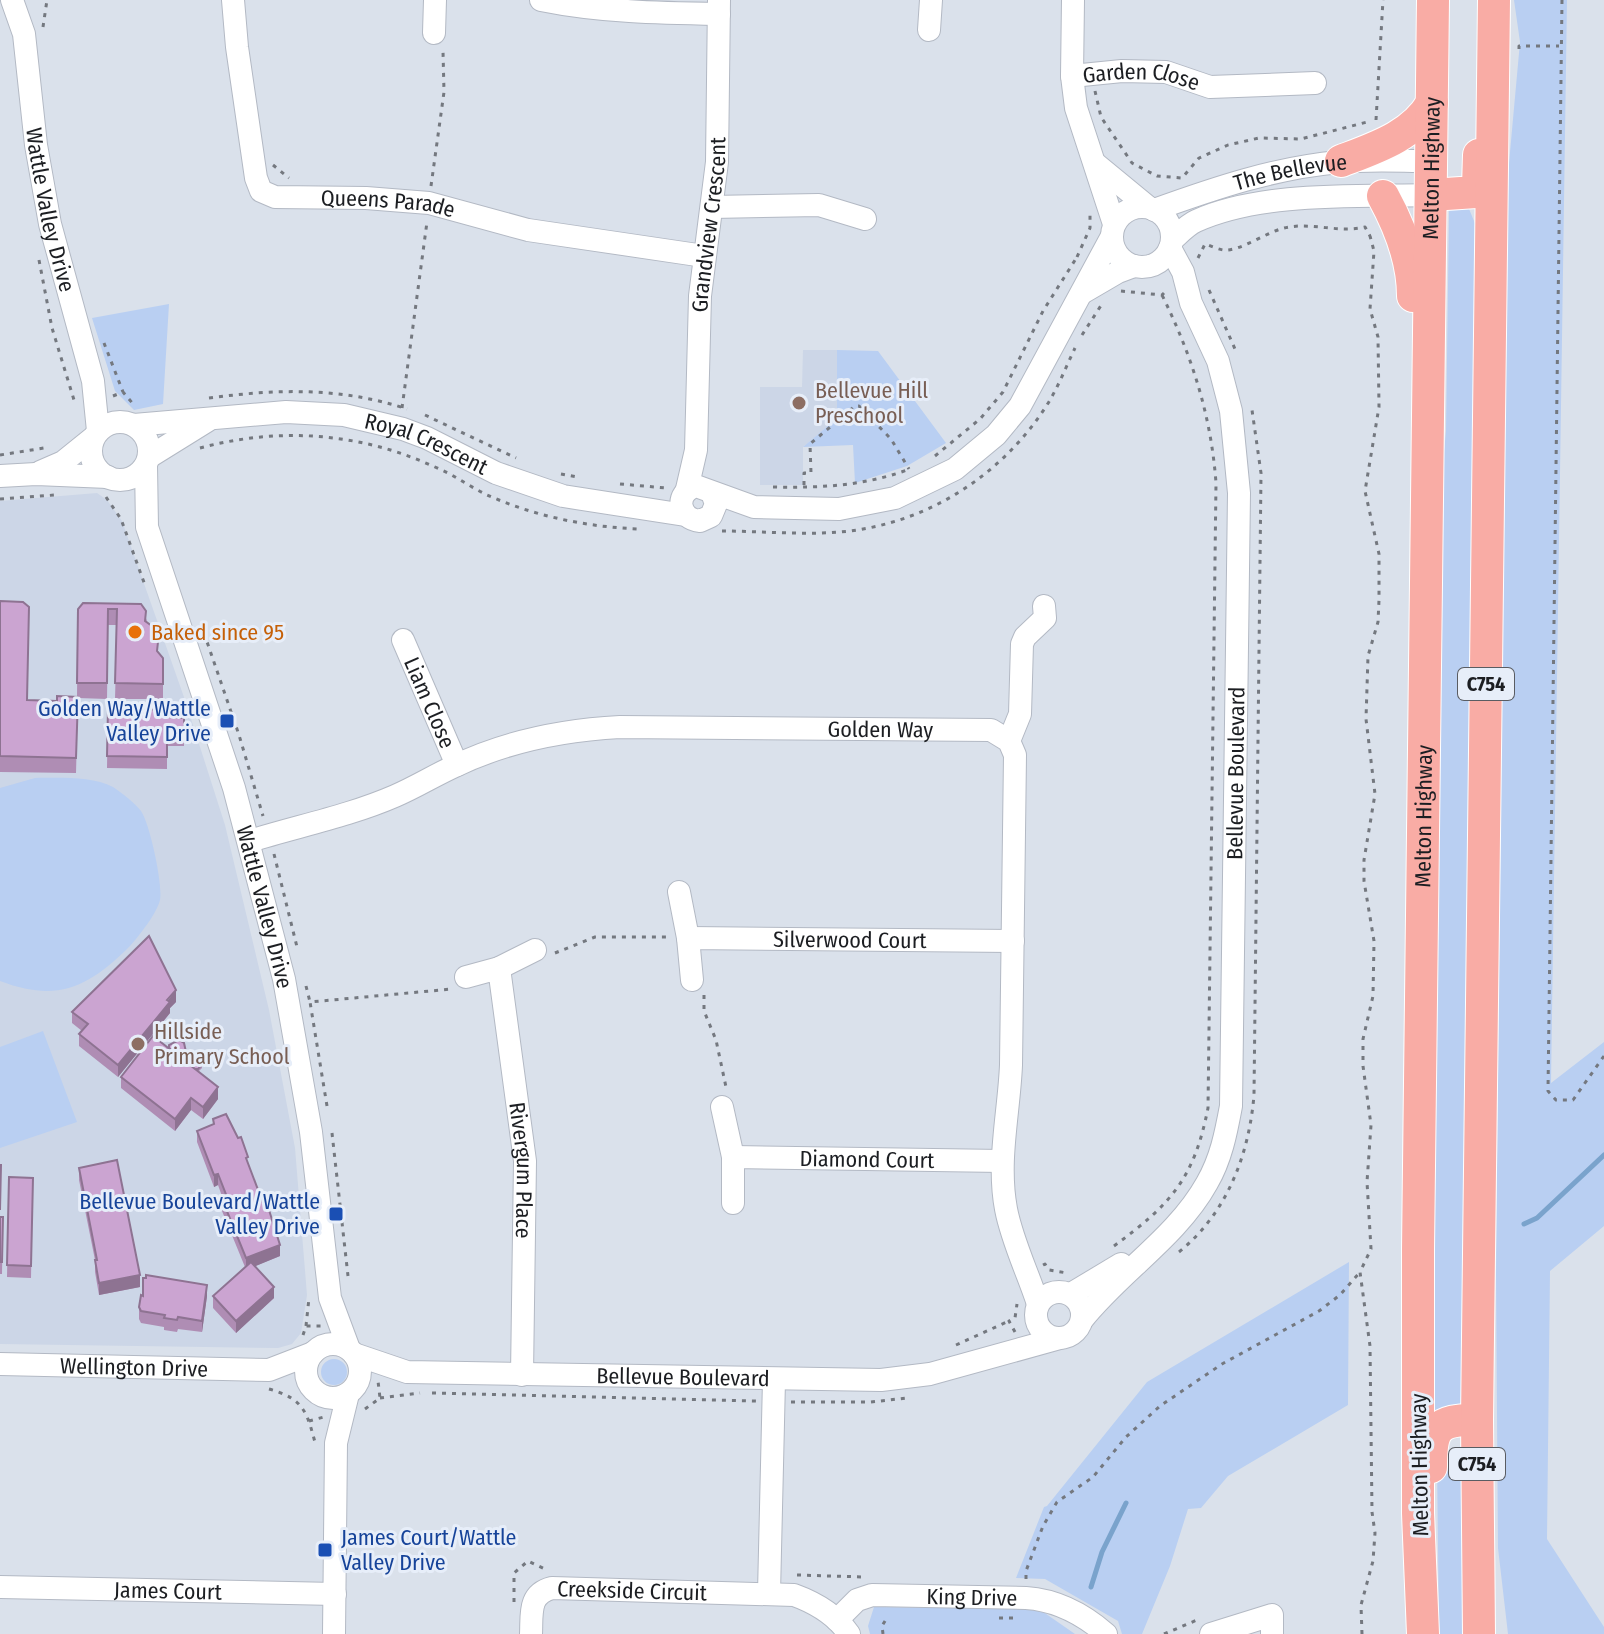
<svg xmlns="http://www.w3.org/2000/svg" width="1604" height="1634" font-family="'Fira Sans Condensed',sans-serif">
  <rect width="100%" height="100%" fill="#dae1eb"/>
  <path fill="#ccd6e7" d="M803,350h34v68l-34,29v38h-43v-98h42z
    M97,493l10,7 15,21 63,179 40,125 44,185 26,138 12,147 -6,38 -9,11 -14,4 -278,-4v-843z"/>
  <path fill="#b9cff2" d="M1514,0h53l-16,1083 53,-41v184l-54,45 -3,268 57,88v7h-96l-10,-86 -2,-274 11,-1089 13,-143z
    M1467,204l14,34 -14,1174 -26,4 -14,-7 10,-885 9,-93 3,-219 1,-5z
    M169,304l-6,100 -29,6 -19,-19 -23,-73z
    M837,350l41,1 68,92 -39,23 -52,17 -2,-38 -50,2 34,-29z
    M35,778c23,0 57,-2 78,9 8,5 23,17 28,24 9,13 22,74 19,89 -3,13 -21,36 -30,46 -41,41 -72,57 -130,35v-193z
    M43,1031l34,91 -77,26v-101z
    M1349,1262l-1,143 -120,71 -27,32 -13,1 -18,57 -28,68h-20l-4,-13 -73,-42 -29,-1 28,-71 3,-1 100,-124z
    M321 1372a13 13 0 1 1 26 0a13 13 0 1 1-26 0Z
    M1466,1443l3,191h-30l-2,-174z
    M874,1607l165,2 36,25h-205l-2,-8z"/>
  <g fill="none" stroke-linecap="round" stroke-linejoin="round">
    <path stroke="#7aa3cc" stroke-width="5" d="M1524,1224l13,-6 67,-63
      M1091,1587l11,-35 24,-49"/>
    <defs>
      <g id="minor">
        <path id="s1" d="M12,0l12,34 12,111 14,79 43,157 5,50"/>
        <path id="s2" d="M233,0l4,47 19,131 5,13 14,6 91,1 63,5 99,27 176,26"/>
        <path d="M541,0c59,12 118,13 178,14"/>
        <path d="M1073,0l-1,76 4,32 38,116"/>
        <path d="M929,30l2,-30"/>
        <path d="M434,33l1,-33"/>
        <path id="s3" d="M1072,76l50,-5 44,1 44,15 105,-4"/>
        <path d="M1097,165l51,42"/>
        <circle cx="1142" cy="237" r="30"/>
        <path d="M712,207l107,-2 46,14"/>
        <path id="s4" d="M1154,210c61,-22 120,-42 185,-48 30,-3 61,-1 92,-1"/>
        <path d="M1172,240c7,-6 15,-15 24,-19 66,-30 163,-24 235,-26"/>
        <path d="M1082,293l36,-21 16,-6"/>
        <circle cx="120" cy="451" r="29"/>
        <path id="s5" d="M134,425l152,-13 58,3 59,14 24,9 69,35 67,23 122,19"/>
        <path d="M149,457l58,-36"/>
        <path id="s6" d="M146,465l1,62 87,261 50,191 27,153 19,166 19,51"/>
        <path d="M40,472l23,-10 31,-25"/>
        <path d="M0,476l36,-2 72,3"/>
        <path id="s7" d="M687,489l9,-39 4,-154 17,-134 2,-162"/>
        <path d="M712,493l4,11 -5,12 -11,5c-22,-2 -26,-28 -4,-35l58,21 85,2 56,-11 60,-29 41,-34 24,-29 92,-170"/>
        <path id="s8" d="M403,640l54,125"/>
        <path d="M1009,741l11,-27 2,-70 3,-7 20,-19 -1,-12"/>
        <path id="s9" d="M250,841c48,-15 99,-25 145,-45 21,-9 40,-21 60,-30 52,-25 109,-36 165,-39l371,3 18,11 6,14 -4,310c-2,48 -14,96 -5,144 6,32 22,64 32,95"/>
        <path d="M679,892l9,46"/>
        <path d="M499,968l36,-18"/>
        <path id="s10" d="M466,977l33,-9 26,193 -3,214"/>
        <path id="s11" d="M692,980l-4,-42 325,3"/>
        <path d="M722,1107l11,50"/>
        <path id="s12" d="M733,1203v-46l269,4"/>
        <circle cx="1059" cy="1315" r="23"/>
        <path d="M1071,1294l50,-30"/>
        <path id="s13" d="M1082,1320c38,-48 95,-83 125,-137 14,-24 19,-50 24,-77l8,-613 -8,-82 -13,-50 -27,-58 -8,-31 -13,-24"/>
        <circle cx="333" cy="1371" r="27"/>
        <path id="s14" d="M354,1354l53,18 474,8 49,-6 130,-36"/>
        <path id="s15" d="M0,1364l269,6 44,-17"/>
        <path id="s16" d="M0,1587l335,7"/>
        <path d="M769,1593l5,-213"/>
        <path id="s17" d="M837,1620l20,-20 15,-5 154,3c30,2 57,16 80,36"/>
        <path d="M334,1634l2,-191 12,-49"/>
        <path id="s18" d="M531,1634c1,-20 -3,-40 21,-46l242,7c22,8 42,20 55,39"/>
        <path d="M1211,1634l61,-19v19"/>
      </g>
      <g id="highway">
        <path d="M1341,161c34,-13 72,-25 91,-58"/>
        <path d="M1431,195l45,-3 2,-5 1,-32"/>
        <path d="M1383,196c17,31 30,64 30,100"/>
        <path d="M1431,1467c0,-38 5,-48 46,-47"/>
        <path id="s19" d="M1423,1634l-5,-121v-264l15,-1249"/>
        <path d="M1479,1634l-2,-214 17,-1420"/>
      </g>
    </defs>
    <use href="#minor" stroke="#b3b9c4" stroke-width="24"/>
    <use href="#highway" stroke="#fff" stroke-width="34"/>
    <path stroke="#74787f" stroke-width="3" stroke-dasharray="4 6" stroke-linecap="butt" d="M1562,0l-14,1091 8,9h17l31,-44
      M43,27l4,-27
      M1519,49v-3h40
      M1095,91l6,26 31,46 25,13 25,2 17,-20 29,-13 31,-7 42,1 70,-18
      M1376,120l7,-120
      M273,165l16,13
      M431,186l13,-94 -1,-41
      M1077,257l13,-29v-13
      M1198,258l7,-14c6,2 12,5 18,6 18,2 45,-20 66,-23 25,-4 51,6 76,0l5,9
      M39,260l13,68 22,72
      M1209,290l26,59
      M1121,291l41,4 6,-6
      M1082,335l20,-31
      M104,343l19,49
      M113,396l10,-4 11,13
      M209,398c68,-9 132,-11 198,11
      M402,408l25,-186
      M425,415l91,43
      M200,448c60,-16 120,-17 180,-1 23,6 47,16 68,26 13,7 25,15 37,21 48,22 102,33 154,35
      M0,455l44,-7
      M935,456l45,-37 23,-27 40,-81 34,-54
      M561,474l16,3
      M620,484l46,4
      M804,485v-12h7l-1,-29 45,-38h4l32,33 18,30
      M773,487c47,1 90,-1 134,-17
      M106,497l15,22 25,69
      M0,499l55,-4
      M722,531c42,0 86,5 128,0 80,-10 151,-56 195,-123 12,-18 20,-39 30,-60
      M204,633l35,102 24,81
      M274,854l24,97
      M555,953l40,-16h73
      M306,986l4,16
      M704,995v16l12,29 10,47
      M327,1106l-17,-104 142,-13
      M332,1133l16,143
      M1114,1246c57,-42 80,-67 94,-138l8,-625c-5,-68 -24,-127 -54,-188
      M1179,1252c48,-39 70,-97 75,-157l7,-622 -9,-63
      M1043,1265l2,-1 4,6 18,3
      M306,1326l3,-28
      M1015,1332l-6,-11 6,-3 2,-14
      M303,1335l3,-9h15
      M956,1345l53,-24
      M269,1389c36,10 38,24 47,57
      M432,1393l324,8
      M380,1398l40,-5
      M791,1402h80l36,-4
      M365,1409l15,-11 -2,-17
      M309,1421l15,-4
      M797,1575l68,2
      M1026,1579v-8l17,-45 14,-24 36,-25 33,-40 34,-31 62,-42 97,-53 21,-16 20,-23
      M514,1602v-29l14,-12 19,9
      M999,1618h19
      M883,1634l-1,-8 6,-10
      M1164,1634l33,-14
      M1362,1634l-1,-29 12,-44 2,-28 -3,-21 -2,-166 -10,-74 11,-23 -4,-67 4,-57 -8,-59v-27l10,-43 1,-55 -10,-60v-21l11,-66 -9,-75 2,-63 10,-34 1,-22v-46l-14,-63 14,-84 -1,-70 -8,-28 4,-58 -4,-15 6,-2"/>
    <use href="#minor" stroke="#fff" stroke-width="22"/>
    <use href="#highway" stroke="#f9aca5" stroke-width="32"/>
  </g>
  <path fill="#af8db4" d="M0,601l28,99 29,1 20,-4 1,-88 63,-5 17,48 5,6v41h-48l2,-74h-9l-1,74 -29,-1 -2,75 -76,-1z
    M108,708l61,9 15,1v28h-17v23l-60,-1z
    M176,1002l-6,6v5l-52,64 -39,-31v-12l3,-3 -10,-8v-11z
    M169,1048l17,8 -3,3 2,2 17,-3v10l-4,4 20,27 -15,20 -12,-9 -16,21 -54,-43v-11z
    M213,1119l35,45 32,92 -25,10 19,32 -38,35 -23,-25v-12l32,-29 -23,-56 1,-12 -5,-14 -4,2 -17,-45v-11l16,-7z
    M0,1165v52h3l-1,57h-2z
    M79,1168l61,119 -41,8 -4,-23v-12l-16,-80z
    M9,1177l24,1 -2,100 -24,-1z
    M207,1296l-5,36 -24,-3 -1,3 -13,-2v-3l-23,-4 -2,-4v-12z"/>
  <path fill="#8e7392" d="M176,990v12l-6,6v5l-52,64v-12z
    M218,1087v12l-15,20v-12z
    M191,1098v12l-16,21v-12z
    M218,1174v11l-4,2v-12z
    M280,1245v11l-34,14v-12z
    M140,1275v12l-41,8v-12z
    M207,1285v11l-5,36v-11z
    M274,1287v11l-38,35v-12z"/>
  <path fill="#cba4d1" stroke="#8e7392" stroke-width="2" d="M0,601l23,1 6,5 -2,93 30,1v-5l21,1 -2,61 -76,-2z
    M83,603l58,1 5,7 -1,10 7,5 -1,10 7,6 -1,9 6,7v26l-48,-1 2,-74h-9l-1,74h-30l1,-74z
    M108,708l61,2v7l15,1v16h-17v23l-60,-1z
    M149,936l27,54 -9,10 3,2 -52,63 -39,-31 9,-10 -16,-12z
    M153,1036l65,51 -15,20 -12,-9 -16,21 -54,-42z
    M179,1040l5,3 2,9 -4,4h-3l-10,-8v-3z
    M189,1053h9l4,5v6l-4,5h-3l-10,-8z
    M226,1114l12,24 3,-1 7,20 -2,1 20,53 3,-1 11,35 -34,13 -24,-59 5,-2 -9,-23 -4,1 -17,-44 17,-7 -1,-5z
    M117,1160l23,115 -41,8 -4,-23h2l-18,-92z
    M0,1165h1l-1,45z
    M9,1177l24,1 -2,88 -24,-1z
    M0,1217h3l-1,45h-2z
    M251,1262l23,25 -38,34 -23,-25z
    M146,1275l61,10 -5,36 -24,-4 -1,3 -13,-2 1,-3 -24,-4 -2,-4 2,-12 2,1v-18h3z"/>
  <g fill="#8d6e63" stroke="#e7eef9" stroke-width="3">
    <circle cx="799" cy="403" r="8"/>
    <circle cx="138" cy="1044" r="8"/>
  </g>
  <circle fill="#e8710a" stroke="#e7eef9" stroke-width="3" cx="135" cy="632" r="8"/>
  <g fill="#1a4fb4" stroke="#e7eef9" stroke-width="3">
    <rect x="219" y="713" width="16" height="16" rx="4"/>
    <rect x="328" y="1206" width="16" height="16" rx="4"/>
    <rect x="317" y="1542" width="16" height="16" rx="4"/>
  </g>
  <g text-anchor="middle" stroke-width="6" stroke-linejoin="round" paint-order="stroke">
    <g fill="#e7eef9" stroke="#595c62" stroke-width="2">
      <rect x="1458" y="668" width="56" height="32" rx="6"/>
      <rect x="1449" y="1448" width="56" height="32" rx="6"/>
    </g>
    <g font-size="20" font-weight="bold" fill="#1c1e22">
      <text x="1486" y="691">C754</text>
      <text x="1477" y="1471">C754</text>
    </g>
    <g font-size="22" fill="#1c1e22" stroke="#e7eef9">
      <text dy="8" stroke="none"><textPath href="#s3" startOffset="70">Garden Close</textPath></text>
      <text dy="8" stroke="none"><textPath href="#s19" startOffset="1466">Melton Highway</textPath></text>
      <text dy="8" stroke="none"><textPath href="#s4" startOffset="142">The Bellevue</textPath></text>
      <text dy="8" stroke="none"><textPath href="#s2" startOffset="322">Queens Parade</textPath></text>
      <text dy="8" stroke="none"><textPath href="#s1" startOffset="214">Wattle Valley Drive</textPath></text>
      <text dy="8" stroke="none"><textPath href="#s7" startOffset="266">Grandview Crescent</textPath></text>
      <text dy="8" stroke="none"><textPath href="#s5" startOffset="298">Royal Crescent</textPath></text>
      <text dy="8" stroke="none"><textPath href="#s8" startOffset="68">Liam Close</textPath></text>
      <text dy="8" stroke="none"><textPath href="#s9" startOffset="650">Golden Way</textPath></text>
      <text dy="8" stroke="none"><textPath href="#s13" startOffset="600">Bellevue Boulevard</textPath></text>
      <text dy="8" stroke="none"><textPath href="#s19" startOffset="818">Melton Highway</textPath></text>
      <text dy="8" stroke="none"><textPath href="#s6" startOffset="460">Wattle Valley Drive</textPath></text>
      <text dy="8" stroke="none"><textPath href="#s11" startOffset="204">Silverwood Court</textPath></text>
      <text dy="8" stroke="none"><textPath href="#s12" startOffset="180">Diamond Court</textPath></text>
      <text dy="8" stroke="none"><textPath href="#s10" startOffset="238">Rivergum Place</textPath></text>
      <text dy="8" stroke="none"><textPath href="#s15" startOffset="134">Wellington Drive</textPath></text>
      <text dy="8" stroke="none"><textPath href="#s14" startOffset="332">Bellevue Boulevard</textPath></text>
      <text transform="translate(1419 1465) rotate(-91)" y="8">Melton Highway</text>
      <text dy="8" stroke="none"><textPath href="#s16" startOffset="168">James Court</textPath></text>
      <text dy="8" stroke="none"><textPath href="#s18" startOffset="136">Creekside Circuit</textPath></text>
      <text dy="8" stroke="none"><textPath href="#s17" startOffset="144">King Drive</textPath></text>
    </g>
    <g font-size="22" fill="#785e54" stroke="#e7eef9" text-anchor="start">
      <text x="815" y="398">Bellevue Hill<tspan x="815" dy="25">Preschool</tspan></text>
      <text x="154" y="1039">Hillside<tspan x="154" dy="25">Primary School</tspan></text>
    </g>
    <g font-size="22" fill="#c56008" stroke="#e7eef9" text-anchor="start">
      <text x="151" y="640">Baked since 95</text>
    </g>
    <g font-size="22" fill="#164399" stroke="#e7eef9" text-anchor="end">
      <text x="211" y="716">Golden Way/Wattle<tspan x="211" dy="25">Valley Drive</tspan></text>
      <text x="320" y="1209">Bellevue Boulevard/Wattle<tspan x="320" dy="25">Valley Drive</tspan></text>
      <text x="341" y="1545" text-anchor="start">James Court/Wattle<tspan x="341" dy="25">Valley Drive</tspan></text>
    </g>
  </g>
</svg>
